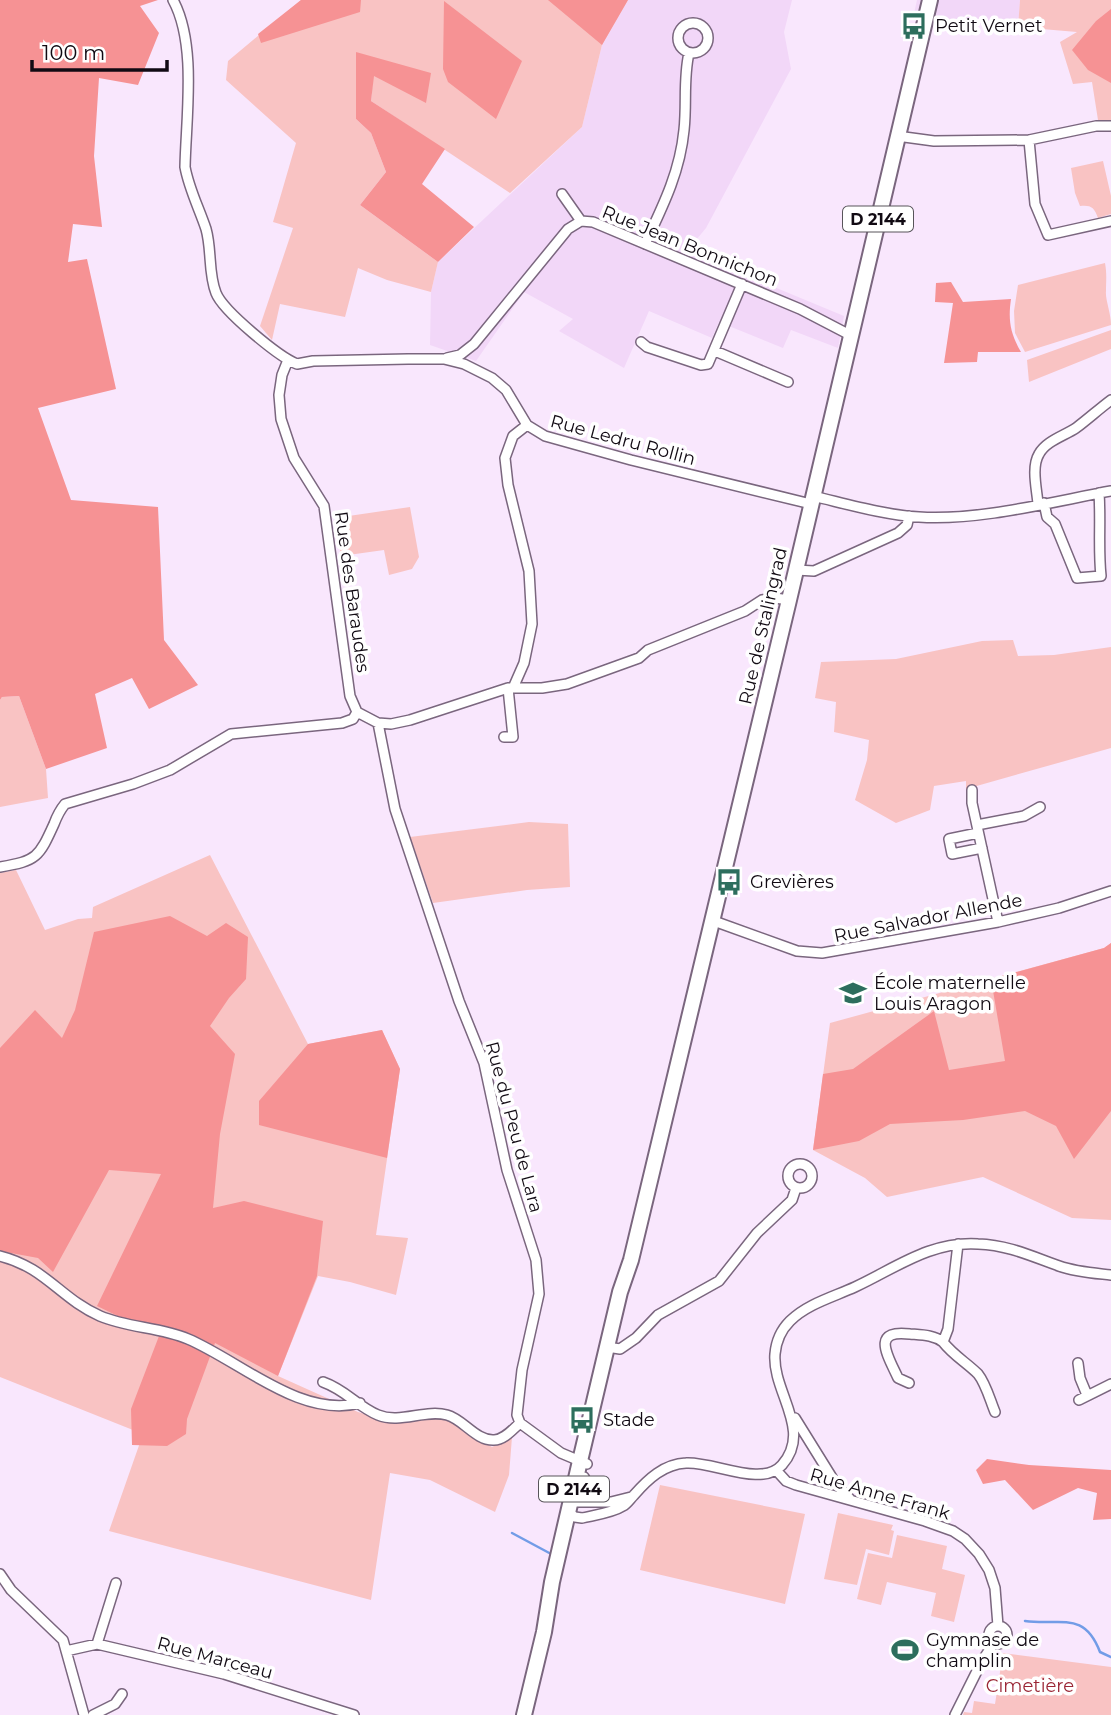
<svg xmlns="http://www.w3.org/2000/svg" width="1111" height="1715" font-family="Montserrat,sans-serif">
  <rect width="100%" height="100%" fill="#f9e7fd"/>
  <path fill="#f2d7f8" d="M628,0h164l-8,32 7,37 -85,159 -19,23 157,65 -6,32 -47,-18 -8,18 -64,-26 -7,16 -63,-27 -25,57 -65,-37 14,-12 -49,-27 -48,69 -46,-16 1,-53 7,-30 144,-135 20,-82z
    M917,0h103l-2,27 -105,-9z"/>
  <path fill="#f9c3c3" d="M301,0h327l-26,45 -20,82 -72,66 -139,-92 2,-25 -17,-24v67l15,14 15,39 -26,33 78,57 -7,30 -44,-12 -29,-12 -13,49 -65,-13 -8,36 -12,-14 33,-98 -20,-6 23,-79 -70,-63 2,-19z
    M1020,0h91v120h-13l-6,-38 -19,2 -13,-42 17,-10 -59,-5z
    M1103,161l8,35v18l-13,4c-4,-11 -7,-13 -18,-12l-5,-13 -4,-25z
    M1105,263c2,11 1,18 1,28 -1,8 5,22 5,34l-86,27 -10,-19 -1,-22 4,-26z
    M1111,330v19l-82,33 -2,-22z
    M410,507l9,50 -7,12 -23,6 -5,-25 -43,6 -6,-38z
    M1013,640l5,16 36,-1 57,-8v101l-145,41v-8l-32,5 -4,24 -34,13 -41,-23 12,-40 2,-20 -35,-8 2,-30 -21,-4 6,-36 75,-3 86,-18z
    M19,696l27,73 2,29 -48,9v-107l2,-3z
    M529,822l39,2 2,63 -43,3 -94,13 -23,-66z
    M210,855l98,189 74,-14 18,39 -24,166 32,3 -12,57 -46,-13 -32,-6 -40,100 80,36 36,11 40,-7 13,2 45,29 20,-10 -3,38 -14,37 -65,-32 -40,-7 -19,127 -262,-69 34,-97 -143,-57v-504l16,-3 29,60 33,-11 14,-1 1,-11z
    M1111,943v277l-39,-2 -89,-41 -96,20 -22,-19 -52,-28 17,-127 274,-75z
    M660,1485l145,29 -20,90 -145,-34z
    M838,1513l55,12 -2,5 3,1 -5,24 -23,-6 -9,36 -33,-6z
    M897,1535l50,11 -5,23 23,6 -11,47 -23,-6 5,-23 -49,-11 -6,23 -24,-6 11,-46 24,5z
    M1003,1653l108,14v48h-148l1,-3 8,1 2,-12 21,3z"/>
  <path fill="#f69294" d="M0,0h158l-18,6 19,27 -21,52 -39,-7 -5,78 8,71 -29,-3 -5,38 19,-3 29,130 -78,19 33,92 87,7 6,133 34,45 -49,24 -17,-31 -37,16 12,54 -61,21 -27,-73 -17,1 -2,3z
    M301,0h60l-1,12 -99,31 -3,-9z
    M548,0h80l-26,45z
    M444,1l78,60 -26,58 -48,-37 -5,-13z
    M1111,9v74l-23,-13 -16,-20 24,-29z
    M356,52l75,21 -5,30 -52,-27 -3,25 74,48 -23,35 52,43 -36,35 -78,-57 26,-33 -15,-39 -15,-14z
    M951,282l12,20 48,-3c-3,21 -1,34 10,53h-43l-1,10 -33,1 9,-60 -18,-1 1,-19z
    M170,916l37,20 19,-13 22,14 -2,42 -17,19 -19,28 25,28 -15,80 -7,74 31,-7 79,20 -6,55 -39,100 -63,-33 -28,76 -1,15 -19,12 -35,-1 -1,-36 28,-73 -62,-30 64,-132 -52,-4 -56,102 -15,-14 -38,-7v-203l35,-38 27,28 13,-28 19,-78z
    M1111,943v168l-37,48 -18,-33 -31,-15 -62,9 -73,4 -31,17 -46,9 10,-76 30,-5 81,-58 15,59 56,-9 -14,-82 113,-31z
    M382,1030l18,39 -13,89 -128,-33v-24l49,-57z
    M987,1459l42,6 82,5v49l-18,1 4,-27 -19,-5 -45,22 -28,-30 -22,4 -7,-14z"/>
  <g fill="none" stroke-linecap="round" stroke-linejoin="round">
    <path stroke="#729ce7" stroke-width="2.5" d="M512,1533l41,22
      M1025,1621c36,5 59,-11 75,31l11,5"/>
    <defs>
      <path id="street" d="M173,0c24,44 13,117 12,167 4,22 14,41 21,62 6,21 2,44 10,64 7,18 63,64 81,71l16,-3 95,-2h36l20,5 28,14 14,12 21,35 18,11 86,24 180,44
        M678 38a15 15 0 1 1 30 0a15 15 0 1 1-30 0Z
        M897,136l37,5 95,-1 67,-14h15
        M1029,140l6,64 13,31 63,-14
        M562,194l19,27
        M645,244c18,-38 35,-72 39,-114 3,-26 -1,-51 5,-77
        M641,342l6,5 54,18 7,-1 34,-80
        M715,351l73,31
        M447,358l13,-3 14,-11 94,-115 13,-8 12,1 207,87 50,26
        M288,360l-6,15 -3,20 2,24 13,39 30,48 26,190 7,16
        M813,496c34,8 71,19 106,21 60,4 132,-15 192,-26
        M1044,503l3,14 8,7 22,54 24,-2c-3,-28 0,-55 -2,-83
        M1038,504c-1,-14 -7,-37 1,-50 7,-13 25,-18 37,-26 12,-9 23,-19 35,-28
        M796,570l18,1 84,-38 9,-8 2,-9
        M513,688l11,-25 8,-39 -3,-53 -21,-86 -3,-27 8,-22 14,-11
        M378,723l17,86 64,192 25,62 23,107 29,90 3,34 -17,76 -5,45 3,8
        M504,737h9l-5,-49
        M972,790v13l26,119
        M977,825l47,-9 16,-9
        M978,833l-29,6 3,15 30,-6
        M0,867c37,-6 39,-10 54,-43 3,-8 6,-14 11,-20l68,-20 37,-14 61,-36 111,-11 11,-4 4,-7 21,11 13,1 19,-4 98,-32h34l25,-4 72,-26 9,-8 97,-39 17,-11 13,-2 14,2
        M711,920l86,31 25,2 176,-31 61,-14 52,-17
        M788 1176a12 12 0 1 1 24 0a12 12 0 1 1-24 0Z
        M0,1256c45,11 61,43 100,60 28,12 60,11 88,23 52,22 113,80 172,64
        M943,1342c10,13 24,21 35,32 8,10 12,26 17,38
        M607,1347l13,2 16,-11 22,-23 61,-34 38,-48 35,-33 4,-12
        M1078,1363l2,15 7,17
        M323,1382c23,8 35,25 55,33 22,9 47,-6 69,0 16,4 29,26 47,25 10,0 18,-10 26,-17l41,30 26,11
        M909,1383l-11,-5c-10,-22 -28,-49 12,-44 12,1 24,1 33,8l5,-13 10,-85
        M1079,1400l32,-16
        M795,1418l41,66 14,15
        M776,1470l10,11 10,4 129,36 28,10 12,8 14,15 10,16 6,18 3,38
        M584,1477l5,10 15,14
        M571,1502h40l20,-5
        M569,1513l6,4 7,1c13,-3 30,-5 41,-12 4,-2 7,-7 11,-11 14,-16 30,-31 52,-32 27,-2 76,25 96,2 31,-35 -10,-73 -7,-111 1,-12 6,-24 15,-33 17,-17 43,-24 65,-34 41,-19 75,-46 123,-43 30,1 53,12 81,22 17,6 34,7 52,9
        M0,1574l11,16 52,50 21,75
        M989 1635a9 9 0 1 1 18 0a9 9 0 1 1-18 0Z
        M97,1644l19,-61
        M66,1651l31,-7 127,30 130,41
        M93,1715l22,-11 7,-10
        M955,1715l27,-54 12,-18"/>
      <path id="primary" d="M524,1715l20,-83 8,-50 28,-121 40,-169 11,-32 158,-660 141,-600"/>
    </defs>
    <use href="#street" stroke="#7a667e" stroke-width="12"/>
    <use href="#primary" stroke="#7a667e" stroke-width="18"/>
    <use href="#street" stroke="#fff" stroke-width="9"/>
    <use href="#primary" stroke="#fff" stroke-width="14"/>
  </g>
  <defs>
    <symbol id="bus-bare" viewBox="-9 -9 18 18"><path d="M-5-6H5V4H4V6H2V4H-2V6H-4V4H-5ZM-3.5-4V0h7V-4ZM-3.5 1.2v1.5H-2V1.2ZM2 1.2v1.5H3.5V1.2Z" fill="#2d6e5d" stroke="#fff" stroke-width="2.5" paint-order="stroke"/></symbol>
    <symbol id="school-bare" viewBox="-9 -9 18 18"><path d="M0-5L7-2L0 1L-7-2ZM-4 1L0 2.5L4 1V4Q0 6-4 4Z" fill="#2d6e5d" stroke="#fff" stroke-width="2.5" paint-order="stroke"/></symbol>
    <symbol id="stadium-bare" viewBox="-9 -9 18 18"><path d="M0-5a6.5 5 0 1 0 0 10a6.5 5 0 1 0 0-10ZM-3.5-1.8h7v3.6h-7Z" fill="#2d6e5d" stroke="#fff" stroke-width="2.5" paint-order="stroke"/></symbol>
  </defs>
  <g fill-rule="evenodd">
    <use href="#bus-bare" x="895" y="7" width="38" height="38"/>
    <use href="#bus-bare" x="710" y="863" width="38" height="38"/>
    <use href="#school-bare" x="834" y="974" width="38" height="38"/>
    <use href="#bus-bare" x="563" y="1401" width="38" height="38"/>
    <use href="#stadium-bare" x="886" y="1631" width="38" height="38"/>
  </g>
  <g text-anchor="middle" stroke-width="7" stroke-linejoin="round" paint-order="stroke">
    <g fill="#fff" stroke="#58545a" stroke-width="2">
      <rect x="843" y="206.5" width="70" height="25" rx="5"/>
      <rect x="539" y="1476.5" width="70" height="25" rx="5"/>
    </g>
    <g font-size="16" font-weight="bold" fill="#110a13">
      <text x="878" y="225">D 2144</text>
      <text x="574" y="1495">D 2144</text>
    </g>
    <g font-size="18" fill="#110a13" stroke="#fff" text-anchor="start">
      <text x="935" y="32">Petit Vernet</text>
      <text x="750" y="888">Grevières</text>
      <text x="874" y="989">École maternelle<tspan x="874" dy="21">Louis Aragon</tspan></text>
      <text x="603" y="1426">Stade</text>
      <text x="926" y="1646">Gymnase de<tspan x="926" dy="21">champlin</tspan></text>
    </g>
    <g font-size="18" fill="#110a13" stroke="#fff">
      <text transform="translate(690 246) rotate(22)" y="6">Rue Jean Bonnichon</text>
      <text transform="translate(623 440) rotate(15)" y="6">Rue Ledru Rollin</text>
      <text transform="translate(352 592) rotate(82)" y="6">Rue des Baraudes</text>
      <text transform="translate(763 626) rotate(-77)" y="6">Rue de Stalingrad</text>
      <text transform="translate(928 918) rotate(-11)" y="6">Rue Salvador Allende</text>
      <text transform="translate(514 1127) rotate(75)" y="6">Rue du Peu de Lara</text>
      <text transform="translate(880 1494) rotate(16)" y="6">Rue Anne Frank</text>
      <text transform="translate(215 1658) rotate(15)" y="6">Rue Marceau</text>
    </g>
    <g font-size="18" fill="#9a2635" stroke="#fff">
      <text x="1030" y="1692">Cimetière</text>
    </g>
  </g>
  <path d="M32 60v10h135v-10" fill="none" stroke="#110a13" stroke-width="3.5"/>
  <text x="42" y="60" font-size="21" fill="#110a13" stroke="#ffffff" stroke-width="5" paint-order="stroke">100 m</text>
</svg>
